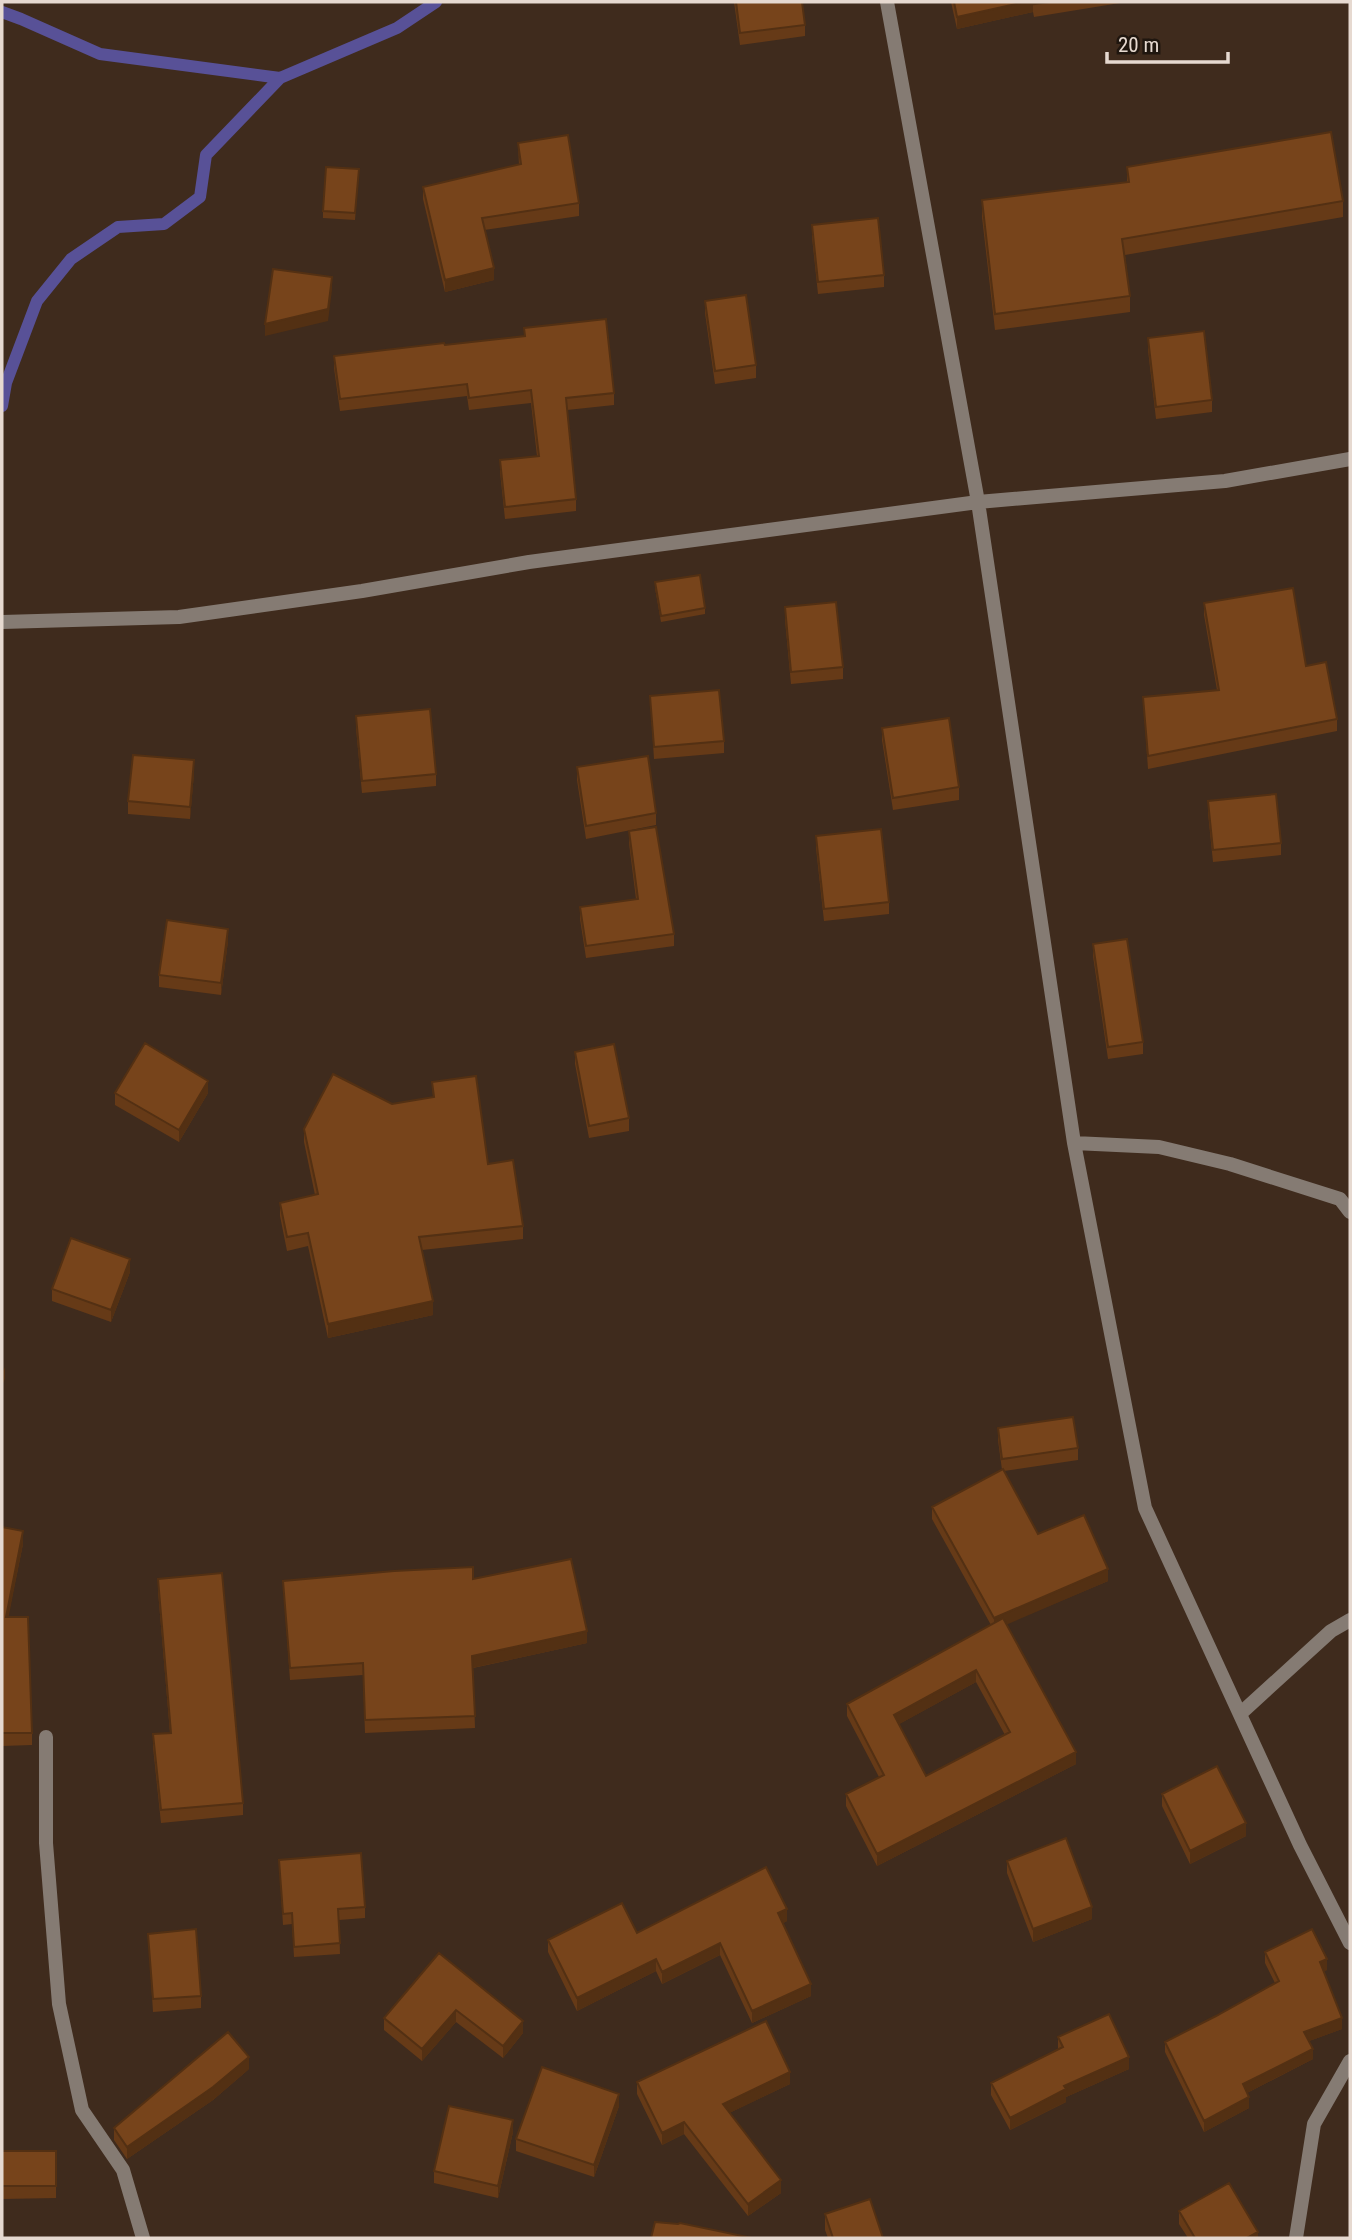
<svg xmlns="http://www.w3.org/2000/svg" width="1352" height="2240" font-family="'Roboto Condensed',sans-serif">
  <rect width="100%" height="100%" fill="#3f2b1d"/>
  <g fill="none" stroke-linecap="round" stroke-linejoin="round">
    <path stroke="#585197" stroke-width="12" d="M2,12l19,7 79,35 180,24
      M2,406l4,-23 31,-82 34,-42 47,-32 46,-3 36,-27 6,-42 74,-77 117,-50 39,-26"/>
    <path stroke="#857b73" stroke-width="14" d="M887,2l91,500 96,641 71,365 155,337 50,98
      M2,622l177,-5 183,-26 167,-29 449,-60 247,-21 125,-22
      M1074,1143l85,4 71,17 110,35 10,13
      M1240,1714l91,-83 19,-11
      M46,1737v106l13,161 23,106 41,60 20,68
      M1296,2238l18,-114 36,-63"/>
  </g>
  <path fill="#663a17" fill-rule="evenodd" d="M734,2h68l3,23v11l-65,9z
    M951,2h175l-92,15 -1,-5 -76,17z
    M518,143l61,60v13l-95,14 10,50 -49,12 -22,-93v-12l96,-22z
    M1127,167l216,34v16l-218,38 5,41v16l-135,18 -13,-113v-17l145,-18z
    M359,169l-4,51 -32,-2v-7z
    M812,225l72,50v12l-66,7 -6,-57z
    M705,301l51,64v13l-41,6 -10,-71z
    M524,328l90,65v12l-47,5 9,89v12l-71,8 -5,-47v-12l37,-4 -6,-53 -62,7 -2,-14 -127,15 -6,-43v-12l111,-11 79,-9z
    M1148,338l64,62v12l-56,7 -8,-69z
    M655,582l50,26v6l-44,8 -6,-34z
    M1204,603l102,63 31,53v12l-189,38 -5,-72 74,-7 -13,-75z
    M785,607l58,60v12l-52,5 -6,-64z
    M650,696l74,45v12l-70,6z
    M356,716l80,58v12l-74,7 -6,-65z
    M882,728l77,59v13l-66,10 -11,-70z
    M577,767l79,46v12l-70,14 -9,-59z
    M194,773l-4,46 -62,-5v-13z
    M1208,801l73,42v12l-68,7 -5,-49z
    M629,831l45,103v12l-88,12 -6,-39v-12l56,-8 -7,-56z
    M816,836l73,66v12l-65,7 -8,-73z
    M228,941l-7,54 -62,-8v-12z
    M1093,944l50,98v12l-35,5 -15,-103z
    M575,1052l54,66v13l-40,7 -14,-74z
    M432,1082l56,82 35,62v13l-101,11 11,65 -105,23 -20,-92 -21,5 -7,-35v-13l35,-8 -11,-53v-13l88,-25 41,-7z
    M115,1093h93l-29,49 -64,-37z
    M130,1272l-19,50 -59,-21v-12z
    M998,1428l80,20v12l-74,11 34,63 70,47 -102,43 70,140 -199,102 -31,-60v-12l33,-17 -32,-61v-12l144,-79 -59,-106v-12l70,-37 -4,-30zM976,1682l29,53 -79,41 -27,-52z
    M2,1527l21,17 -15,73 24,116v12l-30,1z
    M158,1579l85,224v12l-82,8 -8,-76v-13l17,-1 -12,-142z
    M473,1579l114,64 -114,25 2,60 -110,5 -2,-58 -73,5 -7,-99z
    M1162,1794l84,42 -56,28 -28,-58z
    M279,1860l86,47v11l-26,2 1,34 -46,3 -2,-33 -9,1z
    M1007,1861l85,58 -59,23 -26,-69z
    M787,1921l-4,2 28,73 -59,27 -32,-68 -58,29 -6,-13 -79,40 -29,-59v-12z
    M148,1934l53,62v12l-48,4z
    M1265,1952l62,18 -3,1 18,58 -33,12 4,18 -66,34 2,15 -45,24 -39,-80v-10l51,-26 59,-33 -10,-20z
    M439,1953l84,80 -20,25 -47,-36 -34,39 -38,-31v-12z
    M1058,2037l71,32 -63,28v5l-56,28 -19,-35v-12l67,-34z
    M249,2069l-36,31 -86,59 -13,-19v-12z
    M637,2082l153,2 -61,29 52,80 -33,23 -64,-82 -22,11 -25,-51z
    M619,2106l-25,71 -78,-26v-12z
    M513,2132l-15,66 -64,-15v-12z
    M2,2151h54v47l-54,1z
    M1179,2211l79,27h-70l-9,-14z
    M825,2214l58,24h-55l-3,-8z"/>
  <path fill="#533013" d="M1025,2h8v10l-76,17v-12z
    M494,268v12l-49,12v-12z
    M332,277v13l-4,31 -63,15v-12z
    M194,760v13l-4,46v-12z
    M228,929v12l-7,54v-12z
    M208,1081v12l-29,49v-12z
    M130,1259v13l-19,50v-12z
    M433,1301v14l-105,23v-14z
    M5,1367v12l-3,6v-12z
    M23,1531v13l-17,86v-13z
    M1108,1569v12l-114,49v-12z
    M587,1631v12l-115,25v-12z
    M976,1670v12l-82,45v-12z
    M1076,1752v12l-199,102v-12z
    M1246,1823v13l-56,28v-13z
    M1092,1907v12l-59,23v-13z
    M787,1909v12l-9,5v-13z
    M720,1943v12l-58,29v-12z
    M656,1959v12l-79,40v-13z
    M1327,1959v11l-7,3v-11z
    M811,1984v12l-59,27v-12z
    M456,2010v12l-34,39v-12z
    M1342,2018v11l-38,14v-11z
    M523,2021v12l-20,25v-12z
    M1313,2049v10l-70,36v-11z
    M249,2057v12l-36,31 -86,59v-12z
    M1129,2057v12l-63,28v5l-56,28v-12l54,-32z
    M790,2072v12l-67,32v-12z
    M619,2094v12l-25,71v-12z
    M1249,2097v11l-45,24v-11z
    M513,2120v12l-15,66v-12z
    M684,2122v12l-22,11v-12z
    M781,2180v13l-33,23v-12z
    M1258,2232v6h-11z"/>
  <path fill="#77441b" stroke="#533013" stroke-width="2" fill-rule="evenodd" d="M736,2h66l3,23 -65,8z
    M954,2h71l-68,15z
    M1034,2h15l-15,2z
    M1331,132l12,69 -221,38 8,57 -135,18 -13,-114 147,-18 -2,-15z
    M568,135l11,68 -97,15 12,50 -49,12 -22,-93 98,-23 -3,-21z
    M326,167l33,2 -4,44 -32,-2z
    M878,218l6,57 -66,7 -6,-57z
    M273,269l59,8 -4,32 -63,15z
    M746,295l10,70 -41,6 -10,-70z
    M606,319l8,74 -48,5 10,101 -71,8 -5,-47 39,-4 -8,-66 -62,8 -2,-14 -127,15 -6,-43 110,-13 1,2 80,-9 -1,-8z
    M1204,331l8,69 -56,7 -8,-69z
    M700,575l5,33 -44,8 -6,-34z
    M1293,588l13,78 20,-4 11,57 -189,37 -5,-59 76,-7 -15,-87z
    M836,602l7,65 -52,5 -6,-65z
    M719,690l5,51 -70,6 -4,-51z
    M430,709l6,65 -74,7 -6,-65z
    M949,718l10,69 -66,11 -11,-70z
    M133,755l61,5 -4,47 -62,-6z
    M648,756l8,57 -70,13 -9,-59z
    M1276,794l5,49 -68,7 -5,-49z
    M656,827l18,107 -88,12 -6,-39 58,-8 -9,-68z
    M881,829l8,73 -65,7 -8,-73z
    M167,920l61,9 -7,54 -62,-8z
    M1127,939l16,103 -35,5 -15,-103z
    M145,1043l63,38 -29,49 -64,-37z
    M614,1044l15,74 -40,8 -14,-74z
    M333,1074l59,30 42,-7 -2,-15 44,-6 12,88 25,-4 10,66 -104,11 14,64 -105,23 -20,-91 -21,4 -7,-34 38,-9 -14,-65z
    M71,1238l59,21 -19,51 -59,-21z
    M1073,1417l5,31 -76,11 -4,-31z
    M1003,1469l35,65 46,-19 24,54 -114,49 -62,-111z
    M2,1527l21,4 -17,86h22l4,116h-30z
    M571,1559l16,72 -115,25 3,60 -110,4 -2,-57 -73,5 -7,-87 111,-10 79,-4v12z
    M222,1573l21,230 -82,7 -8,-76 18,-1 -13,-154z
    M1003,1618l73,134 -199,102 -31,-60 38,-19 -37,-71zM976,1670l34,62 -84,44 -32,-61z
    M1217,1766l29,57 -56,28 -28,-57z
    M1066,1838l26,69 -59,22 -26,-68z
    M361,1853l4,54 -27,2 2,34 -46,4 -2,-34 -9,1 -4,-54z
    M766,1867l21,42 -9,4 33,71 -59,27 -32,-68 -58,29 -6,-13 -79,39 -29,-58 74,-37 15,30z
    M196,1929l5,67 -48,3 -5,-65z
    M1312,1929l15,30 -7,3 22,56 -38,14 9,17 -70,35 6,13 -45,24 -39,-79 51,-26 63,-35 -14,-29z
    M439,1953l84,68 -20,25 -47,-36 -34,39 -38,-31z
    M1109,2014l20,43 -65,29 2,3 -56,29 -19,-35 72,-36 -5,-10z
    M766,2021l24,51 -67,32 58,76 -33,24 -64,-82 -22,11 -25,-51z
    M228,2032l21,25 -36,30 -86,60 -13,-19z
    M542,2067l77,27 -25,71 -78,-26z
    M449,2106l64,14 -15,66 -64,-15z
    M2,2151h54v35h-54z
    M1229,2183l29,49 -11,6h-52l-16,-27z
    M870,2199l13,39h-50l-8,-24z
    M655,2222l23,2 2,-1 72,15h-101z"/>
  <rect width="1352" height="2240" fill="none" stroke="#e6d9d0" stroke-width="7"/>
  <path d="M1107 52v10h121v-10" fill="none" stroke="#e6d9d0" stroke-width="3.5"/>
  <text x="1118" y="52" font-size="21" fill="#e6d9d0" stroke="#1f160f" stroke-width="5" paint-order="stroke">20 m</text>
</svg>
